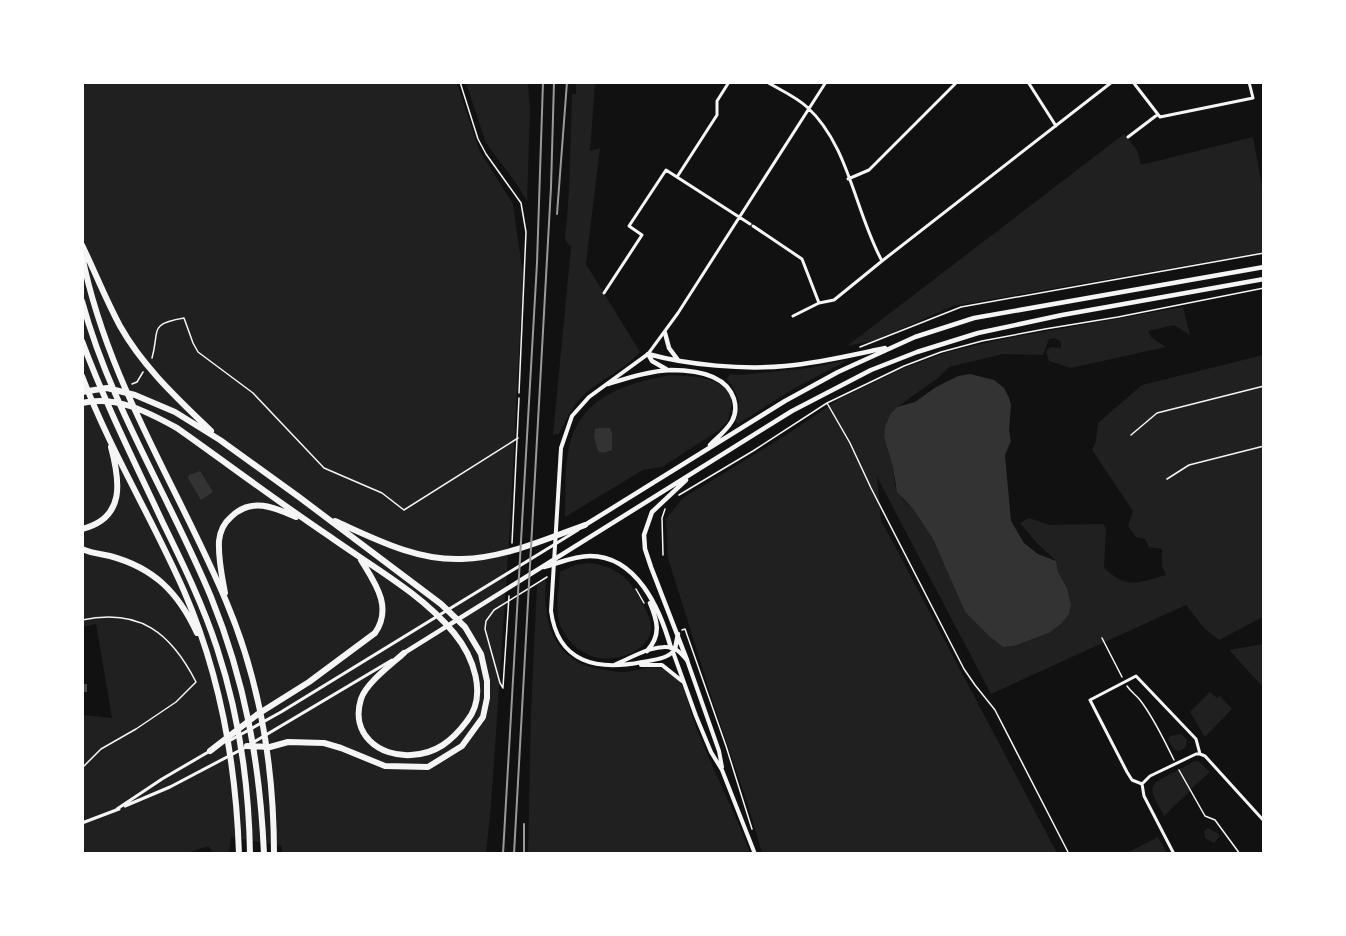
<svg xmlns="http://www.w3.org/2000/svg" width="1346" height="936" font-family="Poppins,sans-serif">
  <rect width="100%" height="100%" fill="#111"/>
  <path fill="#202020" d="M82,83h375l22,67 34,54 10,71 -13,251 -19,279 -5,48h-204v-7l-51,-9 -2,16h-15l-6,-7 -20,7h-105v-138l29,3 -16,-94 -14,3z
    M466,83h62l2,26 -3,92 -9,-15 -32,-43z
    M576,83h19l-5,68 10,-3 -14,116 54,88c-16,18 -35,25 -53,40 -13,11 -21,27 -28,42l-6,1 18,-188 -6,-7 4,-48 3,-98h4z
    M1124,134l13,16 4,15 112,-28 10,55v60l-310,54 -77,34 -29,6z
    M1183,307l7,28 -16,-10 -26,6 4,7 14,9 -95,21 -22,-7 -3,-10 5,-4 10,1v-6l-6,-4 -6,1 -6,16 -40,-1 -54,13 -11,11 -45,32 -9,26 9,31 2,19 8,14 10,9 20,30 32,73 25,25 13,10 11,-1 35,-13 17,-15 5,-13 -4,-17 -9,-16 -2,-11 -20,-19 -16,-19 9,-5 21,7 53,-1 3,4 -2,40c25,22 32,15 62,7l-4,-9v-17l-13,-2 -4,-8 -9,-2 -8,-11 5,-15 -41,-61 4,-9 2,-18 44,-38 121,-30v262l-44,23 -14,-11 -19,-24 -195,89 -114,-217 4,43 176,333h-295l-14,-48 -35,-103 -45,-144 -2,-39 17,-21 103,-63 53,-36 65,-31 44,-16 55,-13z
    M848,360l-55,29 -55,35 -3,-3c8,-16 3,-28 -8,-42l3,-5 10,1 69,-7z
    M670,375l29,2 15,4 9,6 6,5 3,11 -4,18 -10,10 -56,36 -19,3 -78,47c1,-21 -1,-44 3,-64 9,-55 55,-69 102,-78z
    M588,563c21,2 37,10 48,29 6,10 14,23 15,34 1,26 -37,37 -57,31 -15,-5 -27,-16 -33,-30 -7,-16 -2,-38 -1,-55l15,-7z
    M546,579c-4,46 9,85 59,91 6,1 13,2 19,2 17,-1 32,-11 48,1 15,12 17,38 24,54 17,43 38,83 54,126l-222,1 3,-142 6,-127z
    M1263,644h1l-1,43 -34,-37z
    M1210,692l7,6 3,-2 12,13 -27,28 -15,-25z
    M1181,734l6,6 -1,7 -7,4 -5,-1 -6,-11 2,-3z
    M1195,761l5,1 10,10 -19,17 -11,-20z
    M1178,770l12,21 -26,25c-17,-32 -18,-29 14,-46z
    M1208,828l11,6v3l-5,6 -9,-5 -1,-7z
    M1158,837l9,16h-40z"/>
  <path fill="#333" d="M970,374l24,6 10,8 5,10 2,7 -2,25 2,11 -6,14 6,66 13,22 14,11 18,7 2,11 9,16 4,17 -2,9 -7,9 -13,10 -35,13 -11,1 -13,-10 -25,-25 -32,-73 -20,-30 -16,-17 -4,-25 -9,-30 1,-10 6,-14 6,-6 18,-5 21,-15 22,-11z
    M599,428h11l2,5v17l-9,3 -5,-2 -4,-14 1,-8z
    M200,471l13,21 -12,8 -13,-22 1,-3z"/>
  <path fill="#4a4a4a" d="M82,684h5v8h-5z"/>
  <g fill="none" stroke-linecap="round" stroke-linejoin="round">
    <path stroke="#f5f5f5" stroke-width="1.5" d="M1263,169h1
      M860,347l101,-40 303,-54
      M152,358c8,-28 -4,-34 32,-40l9,25 5,9 55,41 71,75 58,25 22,17 114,-72
      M132,384l5,-2 6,-10
      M827,403l23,40 21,45 93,181 11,16 20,25 74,144
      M1131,435l26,-22 107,-27
      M1167,479l22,-14 75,-19
      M679,495l74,-44 74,-48 77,-37 37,-14 41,-11 63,-12 73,-12 146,-29
      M512,543l7,-145
      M663,555l-1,-37 3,-9
      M636,589l8,14
      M682,630l3,-1 41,117 26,83
      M1102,638l20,39
      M1127,686c4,6 9,9 13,14 14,18 24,40 34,60
      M503,687l6,-91
      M503,688l-3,-5 -15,-54 1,-8 8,-11 53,-33
      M1179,770l26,46 10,4 25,34"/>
    <path stroke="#f5f5f5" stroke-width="1.5" d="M460,82l18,57 8,15 35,49 5,29 -7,161
      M82,620c58,-12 89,13 114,62l-20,20 -40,27 -35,20 -19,19"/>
    <path stroke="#f5f5f5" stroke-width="3" d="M767,82c13,8 28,14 40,25 42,38 48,105 75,154l230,-179
      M1028,82l28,44
      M1133,82l27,35 93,-19 -4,-16
      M1128,137l29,-22
      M677,177l40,-62v-14l12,-19
      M848,179l21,-9 88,-88
      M753,226l49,33 17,44
      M604,293l38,-58 -13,-9 37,-56 84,54
      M793,316l26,-13 15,-3 48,-39
      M648,354l30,-41 148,-231
      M229,741l52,-29 297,-182
      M254,742l138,-82
      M1200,754l5,2 59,65
      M1142,784l-10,-4 -5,-8 -37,-72 46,-24 60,63 4,15
      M1142,784l2,12 30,58
      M1142,784l8,-8 46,-22h4
      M125,806l45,-19 78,-41
      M117,809l45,-30 48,-28
      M82,823l37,-14"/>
    <path stroke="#f5f5f5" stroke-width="4" d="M648,354l-59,43 -17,19 -11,32 -10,163c7,52 46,60 91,51 11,-2 27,-3 33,-13
      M673,652l23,64 15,36 11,18 33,84
      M614,665c17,-7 40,-22 59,-17 6,2 10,8 14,12l32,91 3,16
      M641,665h21l20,16"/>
    <path stroke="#f5f5f5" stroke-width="4.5" d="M665,333l4,15 9,12
      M648,354c40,11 96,16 137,12 34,-3 67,-11 100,-18
      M648,354l4,7 14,8
      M608,384c20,-6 41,-13 63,-14 23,0 55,4 63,29 2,7 2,15 -2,22 -5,9 -15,17 -22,24
      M686,480l-34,32 -8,23 1,14 6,18 36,93
      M585,525l200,-124 53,-29 77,-35 59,-19 290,-51
      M544,567c15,-4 30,-11 46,-11 47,0 70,53 81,92
      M675,649l3,-15
      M647,651c15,-16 10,-31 3,-48
      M404,653l388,-242 79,-41 46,-18 61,-19 84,-18 202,-36"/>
    <path stroke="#f5f5f5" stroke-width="6" d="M82,245c13,27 24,55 38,81 23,41 58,73 91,105
      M82,255c24,124 96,232 144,346 34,80 48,167 48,253
      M82,301c28,104 88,197 129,296 34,84 49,166 53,257
      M82,341c23,62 53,122 81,182 20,41 40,82 54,125 22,67 32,135 33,206
      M82,376c28,74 70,142 102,215 36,83 52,172 55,263
      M82,392l25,-4 28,7 40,17 45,28 79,57 142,107 24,23 16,27 6,27v17l-4,19 -21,29 -34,21 -43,-1 -44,-18 -17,-5 -36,-1 -18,5 -23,-1
      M82,403c34,-8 66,9 95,25 51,36 100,73 152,108 42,30 92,57 125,97 19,23 34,62 13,88 -15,20 -31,33 -56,34 -32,2 -61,-21 -50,-56 5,-16 31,-35 43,-46
      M335,521c40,18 82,40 127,38 42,-1 84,-20 123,-34
      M82,529c44,-11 38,-48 29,-82
      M82,549c9,4 18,5 28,7 44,12 68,36 87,77
      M225,593c-3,-17 -7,-34 -6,-52 1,-10 5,-18 12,-24 20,-20 43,-10 65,0
      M210,751l48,-37 51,-32 66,-49c18,-26 0,-50 -14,-73"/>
    <path stroke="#9a9a9a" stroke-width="2" d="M557,214l10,-132
      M503,854l34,-591 6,-181
      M514,854l37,-667 3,-105
      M524,854v-30"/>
  </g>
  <rect width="1346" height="936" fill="none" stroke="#ffffff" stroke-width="168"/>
</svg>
